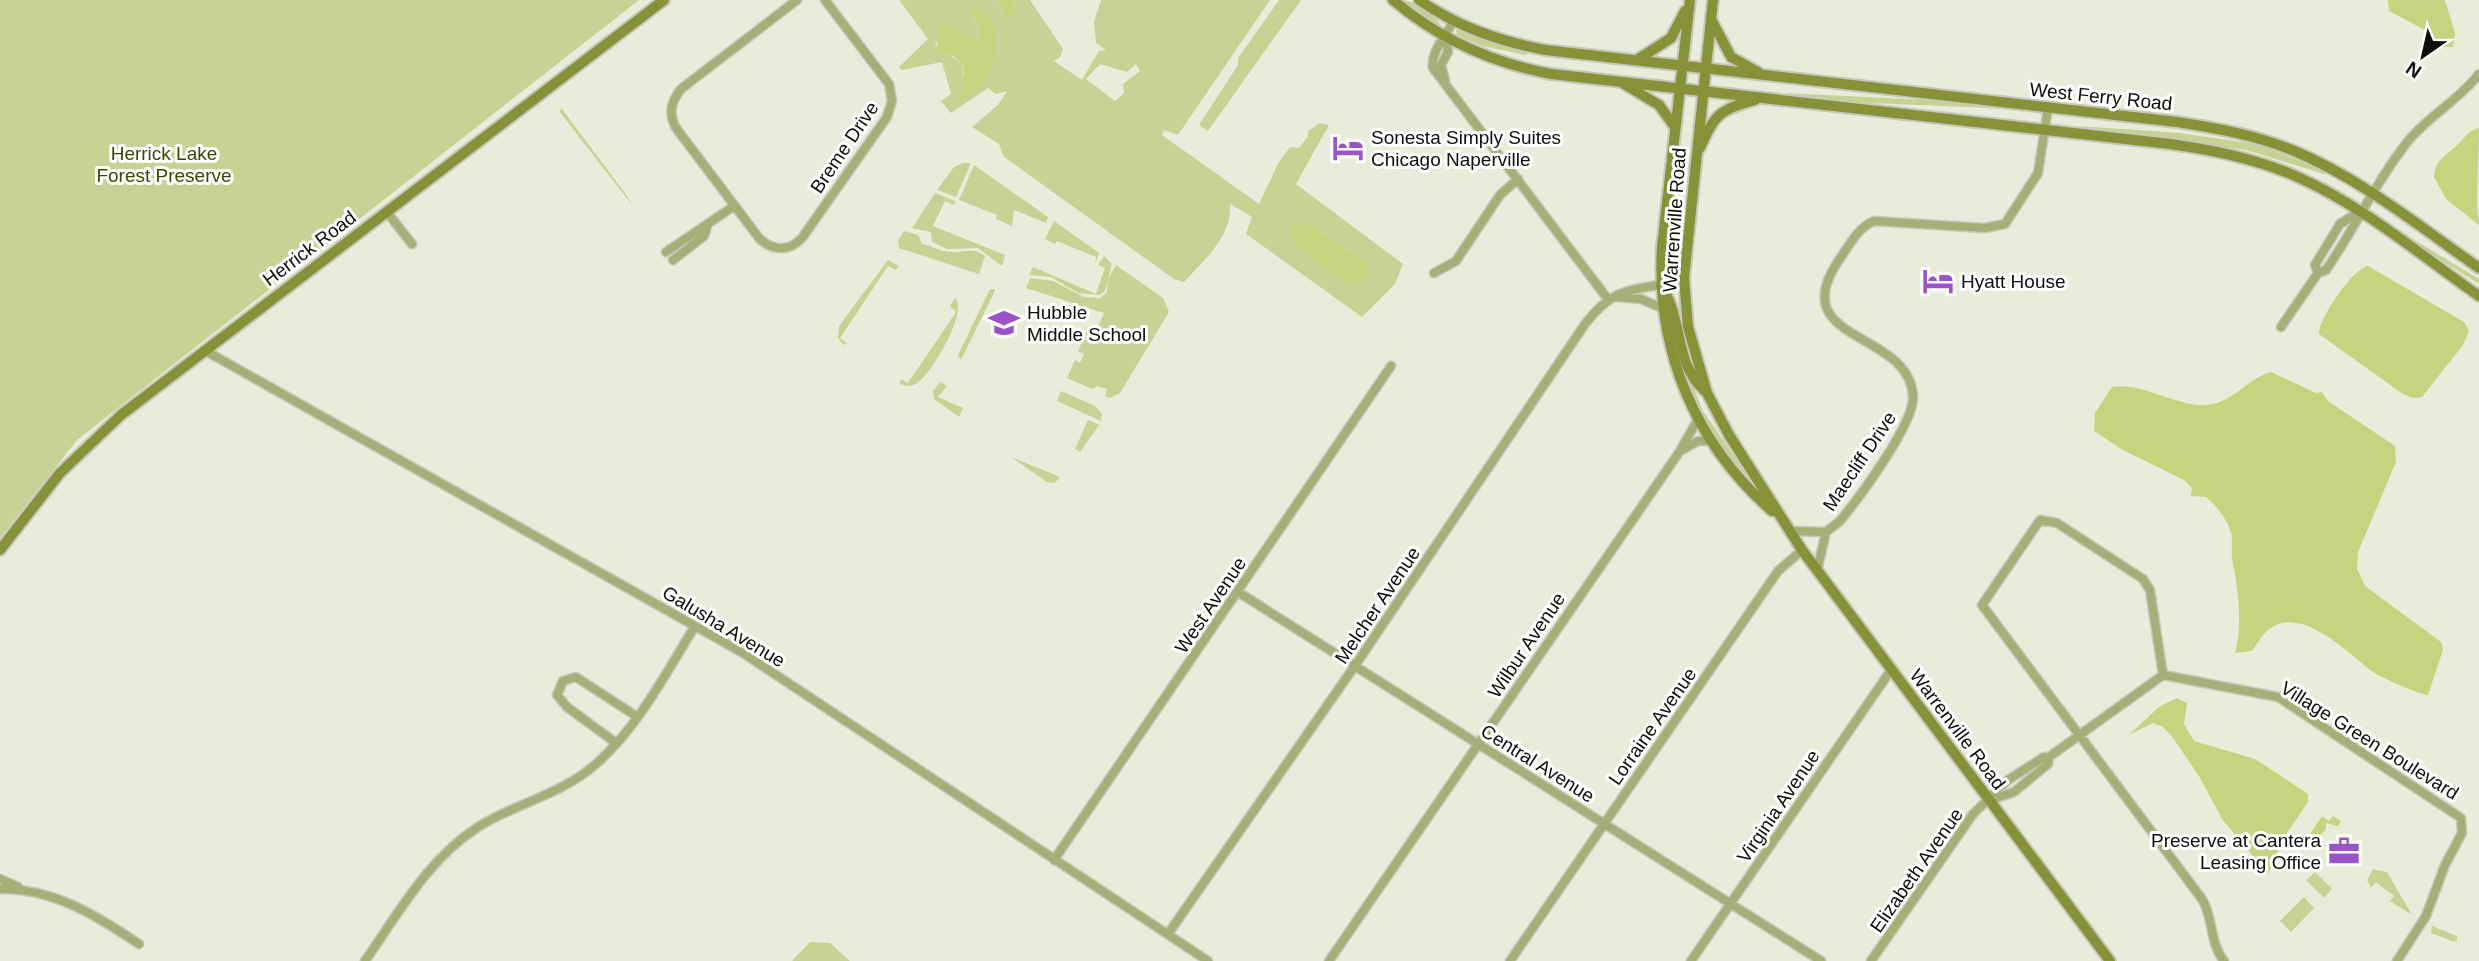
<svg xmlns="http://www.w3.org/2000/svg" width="2479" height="961" font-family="Arial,sans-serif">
  <rect width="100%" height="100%" fill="#e9ecda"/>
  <path fill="#c8d294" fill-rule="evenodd" d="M0,0h639l-562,440 -77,98z
    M899,0h99l5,15 13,-7 -3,-8h17l33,49 -3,8 -6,4 28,19 17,-29 7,-1 -10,-7 -2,-21 7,-22h169l-92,135 -14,-5 -2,5 97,69 20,-42 11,-15 9,1 9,-12v-5l12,-8 9,2 -33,59 107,80 -8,20 -33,33 -116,-83 6,-17 -22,-13c3,32 -27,57 -46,78l-10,-3 -170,-122 -5,-13 -27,-17 26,-22 9,-14 -11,3 -8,-6 -37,25 -10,-12 10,-7 -9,-32 -40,8 -3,-3 29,-28zM972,15l23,22 -8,40 -21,21 -4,-35 -27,-17 12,-22 30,18 3,-5 -3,-15zM1100,64l27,8 9,-8 4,7 -17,13 1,9 -9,8 -29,-22zM1312,226l54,36 -12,23 -29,-18 -33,-28z
    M1279,0h22l-93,131 -9,-6 39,-60v-7z
    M1402,0c12,0 37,17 40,28z
    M1456,30l71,23 -1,2 -44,-9 -25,-11z
    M1785,93l141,7 86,9 -165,-7z
    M562,109l65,87 5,9 -73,-94z
    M2078,126l102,7 82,12 64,27 -2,2 -78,-24z
    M963,163h8l-15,34 -19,-7 17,-23z
    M974,165l74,52 -2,6 -32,-13 -2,16 -16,-7 1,-4 -38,-15z
    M935,193l20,8 -1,4 -9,-4 -12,25 72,29 -3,11 -24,-18 -31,1 -15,-7 -1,-10 -19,-4z
    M1054,221l45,32 -4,11 1,-7 -39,-16 -2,3 -10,-5z
    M1670,224h2l2,67 -7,-9z
    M904,231l14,4 4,9c9,1 13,5 22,7 16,4 27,-6 41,5l-6,18 -80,-26 -1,-7z
    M2408,236l71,43v5l-73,-46z
    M1104,256l8,8 -7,27 -6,4 -21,-2 -27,-16 -22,-2 4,-8 63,27 9,-26 -7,-3z
    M888,260l11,6 -4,4 -7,-4 -48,72 7,5 -4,2 -5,-8 1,-11z
    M1116,265l47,33 6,14 -49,81 -10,5 -5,-2 2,-7 -10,-3 -5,3 -25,-11 8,-18 5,3 4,-9 -6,-3 11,-25 8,3 7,-16 -78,-25 4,-10 23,3 31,16 16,1 7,-6 1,-13z
    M990,289h5l-1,4 -33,67 -3,-5z
    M955,298c14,13 -24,77 -39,86 -5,3 -10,2 -16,0l1,-5 7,4 48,-71 -6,-6z
    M1675,341l28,70 47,68 -3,3c-37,-49 -55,-82 -72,-141z
    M940,382l7,4 -9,11 25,11 -4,9 -25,-18 -1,-8z
    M1061,391l34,15 7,8 -1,7 -44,-20z
    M1088,420l11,5 -19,27 -5,-3z
    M1011,457l47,19 1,3 -5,4 -7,-1z
    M2373,869l14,3 25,43 -22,-14 4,-5 -18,-14 -5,6 -4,-8z
    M2315,872l17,17 -8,9 -18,-18z
    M2304,897l10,11 -23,24 -11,-11z
    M2432,926l25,10v4l-3,2 -23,-9z
    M810,942l20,1 20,18h-58z"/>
  <path fill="#c7d37f" d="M998,0h15l3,8 -4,10 -9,-3z
    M2388,0h57l10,33 -2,14h-9l-21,-18 -34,-18z
    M974,6c39,14 21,84 -14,94l4,-26 -2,-11 -9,-7 -17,-4 4,-26 7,-2 30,17 3,-4 -3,-15 -7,-13z
    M2479,128l-2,75 2,22 -33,-26 -12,-22c1,-18 12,-21 23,-32 8,-6 9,-14 22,-17z
    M1295,222l17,4 54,36 3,5 -4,11 -11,7c-21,-9 -52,-29 -63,-49z
    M2368,266l96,56 5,9 -6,14 -41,52 -9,1 -10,-4 -84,-60c0,-16 34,-66 49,-68z
    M2271,372l45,21 6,-1 6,9 67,45 1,16 -38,90 -1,17 8,17 76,56 2,8 -15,45c-10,-1 -46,-17 -55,-23 -24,-18 -71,-68 -104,-43 -7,6 -12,15 -17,22l-17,2c8,-29 3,-66 -3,-94 -1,-5 1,-17 -1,-26 -4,-14 -14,-27 -25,-36l-15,-1 1,-8 -8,-8 -63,-31 -27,-18 1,-18 17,-26c27,-5 59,16 86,18 32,3 49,-27 73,-33z
    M2177,698l10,5 -3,21 10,17 61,18 53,35v8l-25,37 -15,35 -46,-55 -23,-43 -26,-38 -10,-11 -10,-4 -23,11 30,-28z
    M2322,816l7,5 4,-5 8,5 -3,5 -12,-3v6l-11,12 -7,-4z"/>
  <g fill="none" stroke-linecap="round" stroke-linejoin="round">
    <defs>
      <path id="street" d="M797,0l-116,89c-10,13 -13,24 -5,39l83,110c13,13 30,14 43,0l85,-121 5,-16 -3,-17 -64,-84
        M1453,21c-7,17 -22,28 -20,47l174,230
        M1445,80l-4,-15 7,-13 -2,-15
        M386,211l26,33
        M666,252l68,-46
        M673,260l31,-24 3,-9
        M1434,273l22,-12 44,-66 18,-16
        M2318,273l-3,-8 25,-41 19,-12
        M1617,297l24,2 23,10
        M2281,327l37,-54 8,-3c29,-42 50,-89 83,-130 21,-25 50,-40 70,-66
        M204,350l539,303 465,308
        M1682,450l16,-9h12
        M1789,531l37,1 14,-11c19,-23 73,-96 73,-123 -1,-69 -131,-54 -74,-138 10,-14 18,-32 35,-39l110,7 21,-4 33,-51 10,-65
        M1817,571l9,-39
        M1238,592l583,369
        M2163,675l-13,-85 -7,-11 -86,-56 -17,-3 -58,85 220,294c12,20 7,43 22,62
        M616,743l-49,-36 -10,-12 6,-14 13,-4 60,39
        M1993,799l21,-7 34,-28 1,-7
        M1054,860l337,-494
        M0,879l18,8
        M0,889c53,-1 97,27 139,55
        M1168,934l186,-267 231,-343c23,-30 38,-34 75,-39
        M365,961c33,-47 63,-102 113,-134 38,-24 83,-32 118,-63 42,-37 70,-91 99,-138
        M1329,961l351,-510 18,-32
        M1510,961l268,-390 24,-21
        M1691,961l200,-291
        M1871,961l102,-147 35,-34 36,-23h5l114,-82 115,22 183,121 1,15 -17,32 -19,51 -29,45"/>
      <path id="secondary" d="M1393,0c46,39 99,63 158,74l619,70c45,6 88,15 130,34 64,29 122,78 179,118
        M1419,0c39,27 80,41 126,50l632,72c39,6 78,13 115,28 68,28 127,76 187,118
        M1690,0l-28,247c-6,104 33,196 110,264
        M1713,0l-29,278 4,49 19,66 22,42 73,115 308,411
        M1712,21l19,36 27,15
        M1637,60l34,-22 14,-27
        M1624,84l35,21 16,22
        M1700,148c15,-34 19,-38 55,-48
        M1661,286c23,33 12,77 44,105
        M0,550l60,-77 61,-58 543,-415"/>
    </defs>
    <use href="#street" stroke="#c6c8b9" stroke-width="11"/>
    <use href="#secondary" stroke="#c6c8b9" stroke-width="14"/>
    <use href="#street" stroke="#a7af78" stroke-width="8"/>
    <use href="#secondary" stroke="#879138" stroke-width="10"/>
  </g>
  <defs>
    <symbol id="hotel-bare" viewBox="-9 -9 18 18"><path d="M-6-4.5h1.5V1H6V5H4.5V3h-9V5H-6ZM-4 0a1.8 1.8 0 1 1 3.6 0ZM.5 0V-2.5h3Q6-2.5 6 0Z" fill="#9a54c8" stroke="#fff" stroke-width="2.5" paint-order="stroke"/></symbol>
    <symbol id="school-bare" viewBox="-9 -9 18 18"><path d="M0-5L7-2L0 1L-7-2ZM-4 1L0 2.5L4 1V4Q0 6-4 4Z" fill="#9a54c8" stroke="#fff" stroke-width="2.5" paint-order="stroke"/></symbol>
    <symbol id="office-bare" viewBox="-9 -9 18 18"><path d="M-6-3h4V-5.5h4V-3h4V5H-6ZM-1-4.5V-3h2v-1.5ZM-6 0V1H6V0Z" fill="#9a54c8" stroke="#fff" stroke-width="2.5" paint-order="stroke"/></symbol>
  </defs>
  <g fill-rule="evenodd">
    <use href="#hotel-bare" x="1326" y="126" width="44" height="44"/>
    <use href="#hotel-bare" x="1916" y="259" width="44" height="44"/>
    <use href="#school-bare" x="982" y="301" width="44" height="44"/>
    <use href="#office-bare" x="2322" y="829" width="44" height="44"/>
  </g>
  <g text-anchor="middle" stroke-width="6" stroke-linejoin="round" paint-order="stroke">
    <g font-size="19" fill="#0d0e09" stroke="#fff">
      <text transform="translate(2101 96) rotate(6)" y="7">West Ferry Road</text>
      <text transform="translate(844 147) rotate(-56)" y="7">Breme Drive</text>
      <text transform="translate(1674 220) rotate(-86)" y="7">Warrenville Road</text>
      <text transform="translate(309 248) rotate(-37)" y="7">Herrick Road</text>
      <text transform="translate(1859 461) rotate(-56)" y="7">Maecliff Drive</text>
      <text transform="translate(1210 605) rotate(-56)" y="7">West Avenue</text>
      <text transform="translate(1377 605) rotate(-56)" y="7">Melcher Avenue</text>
      <text transform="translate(724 626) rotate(31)" y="7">Galusha Avenue</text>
      <text transform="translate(1526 645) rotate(-56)" y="7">Wilbur Avenue</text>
      <text transform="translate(1652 726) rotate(-55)" y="7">Lorraine Avenue</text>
      <text transform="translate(1958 729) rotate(53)" y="7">Warrenville Road</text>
      <text transform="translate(2370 740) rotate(32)" y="7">Village Green Boulevard</text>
      <text transform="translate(1538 763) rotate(32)" y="7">Central Avenue</text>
      <text transform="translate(1778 806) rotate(-56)" y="7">Virginia Avenue</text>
      <text transform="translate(1916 870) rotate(-55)" y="7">Elizabeth Avenue</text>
    </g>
    <g font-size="19" fill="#0d0e09" stroke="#fff" text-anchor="start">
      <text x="1371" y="144">Sonesta Simply Suites<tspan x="1371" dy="22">Chicago Naperville</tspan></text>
      <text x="1961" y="288">Hyatt House</text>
      <text x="1027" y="319">Hubble<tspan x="1027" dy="22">Middle School</tspan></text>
      <text x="2321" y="847" text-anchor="end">Preserve at Cantera<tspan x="2321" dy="22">Leasing Office</tspan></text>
    </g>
    <g font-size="19" fill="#3e4401" stroke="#fff">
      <text x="164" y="160">Herrick Lake<tspan x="164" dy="22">Forest Preserve</tspan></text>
    </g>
  </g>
  <g transform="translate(2423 56) rotate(214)" stroke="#ffffff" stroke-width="5" paint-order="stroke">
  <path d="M0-5L12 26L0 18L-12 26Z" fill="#0d0e09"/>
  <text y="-10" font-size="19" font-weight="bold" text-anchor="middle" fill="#0d0e09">N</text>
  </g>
</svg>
